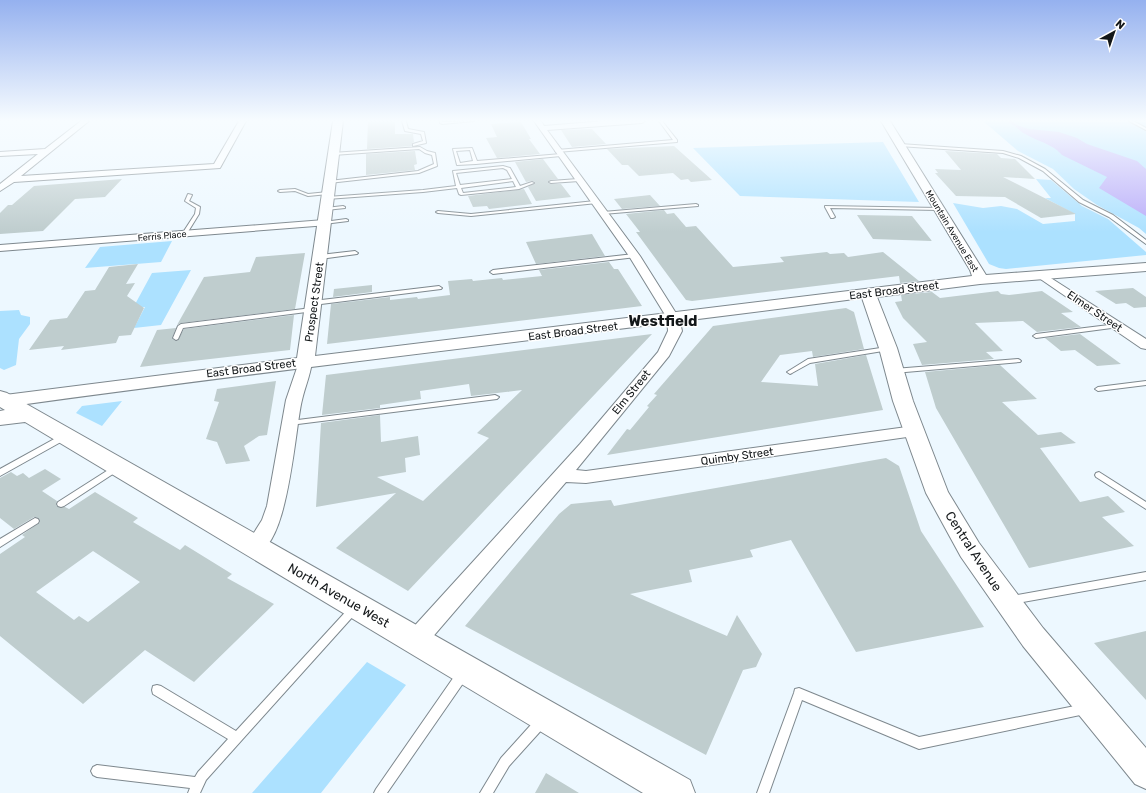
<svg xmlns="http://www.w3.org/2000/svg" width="1146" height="793" font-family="Rubik,sans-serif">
  <rect width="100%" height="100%" fill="#edf8ff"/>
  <path fill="#ace1ff" d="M983,121l163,1v112l-7,-6 -42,-23 -23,-16 -21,-20 -35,-18z
    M883,142l36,60 -179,-6 -47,-48z
    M1036,179l15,1 31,26 26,13 38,33v3l-140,14 -7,-1 -10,-4 -36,-61 30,5 18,-2 16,3 26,15 32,-3v-7l-30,-16h6z
    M172,241l-11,21 -76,6 15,-21z
    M191,270l-30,55 -27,3 11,-21 -12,1 19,-35z
    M19,310l2,5 9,2v7l-11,15 -3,26 -12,5 -4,-2v-57z
    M122,401l-20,25 -26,-13 6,-7z
    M367,662l39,23 -85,108h-69z"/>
  <path fill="#b9acf9" d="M1014,124l15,5 30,3 18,6 10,6 50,17 9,8v47l-47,-28 8,-11 -45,-22c-11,-14 -39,-16 -48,-31z"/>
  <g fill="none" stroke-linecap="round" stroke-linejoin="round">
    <path stroke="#b9acf9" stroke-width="3" d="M1010,121l4,3"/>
  </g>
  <path fill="#bfcdce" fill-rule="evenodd" d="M368,121h27v13h18l1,8 -2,1v3l-45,3z
    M521,122l10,17h-2l11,15 -43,4 -11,-20 11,-1 -6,-13z
    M592,129l14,15 -34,3 -11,-17z
    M674,146l38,34 -21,2 -3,-3 -7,1 -8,-7 -34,3 -11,-11h-6l-15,-16z
    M415,151l2,13 -3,1 1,5 -49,5v-21z
    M945,151l52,3 4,4 14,1 20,20 -32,-2 73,37 -35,4 -36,-21 -49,-1 -21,-23h3l-3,-4 26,1z
    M543,159l15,20 -8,1 -2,3 3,1h10l10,13 -35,4 -8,-14 7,-5 -3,-1 -6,1 -11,-20z
    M122,179l-17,18 -30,2 -32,32 -43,3v-21l8,-8h4l22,-19z
    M524,189l8,15 -43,5 -2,-3 -14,1 -5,-11z
    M650,195l10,11 -38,3 -8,-10z
    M664,210l3,4 7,-1 12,14 10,-1 37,41 51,-5 -4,-5 47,-5 3,2 14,-1 4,4 35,-5 36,29 -19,2 -1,-7 -207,25 -6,-1 -50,-68h4l-14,-18z
    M857,215l55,1 20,25 -59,-2z
    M592,234l13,22 -69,8 -10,-22z
    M305,253l-10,56 -114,14 -4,2 27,-48 46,-5 6,-15z
    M609,262l5,7h4l24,37 -315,38 4,-40 59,-7v3l27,-3 1,2 32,-4 -2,-14 24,-2 1,2 29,-3 1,2 39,-4 -3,-6z
    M138,264l-12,20 9,-1 -8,13 17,12 -13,27 -12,1 -3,7 -55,7 3,-4 -35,4 21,-30 17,-2 18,-27 10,-1 14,-23z
    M372,285v7l-39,5 1,-8z
    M1133,288l13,9v10l-12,1 -8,-5 -10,1 -21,-13z
    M998,291l3,3 8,1 33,-4 31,21 -12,1 20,14 -44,5 -14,-11 -48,2 28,28 -17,1 8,7 -72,6 -9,-21 14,-2 -24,-24 -8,-16 7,-1 -1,-6 31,-3 8,6z
    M846,308l8,4 10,37 -51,8 -1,-6 -32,4 -19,27 57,4 -3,-22 51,-9 17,55 -276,45 20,-26 3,1 19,-23 -2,-1 10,-11 -3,-1 59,-68z
    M294,315l-4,35 -150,17 17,-37 19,-2 -4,10 5,3 7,-12z
    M652,334l-244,257 -72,-43 60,-55 -80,14 5,-84 59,-8 1,27 37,-6 2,19 -15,3 1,14 -29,5 46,24 66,-63 -12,-5 45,-43 -51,6 -2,-12 -49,7 1,8 -41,6v3l-58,7 4,-40z
    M1080,334l41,30 -24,2 -22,-16 -14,1 -16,-13z
    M1000,365l37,34 -35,3 36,33 23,-3 15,11 -36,5 40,54 28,-6 17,16 -23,5 32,29 -105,22 -93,-160 -11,-36z
    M276,381l-9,54 -8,1 -15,10 6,15 -24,3 -9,-22 -11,-3 13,-37 -5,-1 3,-12z
    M886,458l13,8 22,65 63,96 -128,25 -65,-112 -41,10 3,7 -64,13 3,12 -62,12 97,42 10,-21 25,39 -6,13 -13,3 -37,85 -241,-129 94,-112 12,-10 40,-4 3,6z
    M45,469l16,10 -19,12 15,10 -1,4 2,2h7l4,2 26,-17 43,26 -5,4 47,28 5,-5 47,29 -5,4 47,26 -80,78 -49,-32 -62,54 -83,-68v-82l25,-17 -3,-2 18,-13 -2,-4 -4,-1 -20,12 -14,-11v-40l11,-6 6,4 6,-3 6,5zM93,551l47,31 -52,40 -9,-6 -5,4 -38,-28z
    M1146,631v69l-52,-57z
    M546,773l33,20h-44z"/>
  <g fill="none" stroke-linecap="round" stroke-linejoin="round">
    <defs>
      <path id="service" d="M402,121h4l2,8 16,3 2,11 -13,3v-2l10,-3 -2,-7 -16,-3z
        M440,121l4,1 30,-1 -32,3 -2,-1z
        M659,121h3l15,19v2l-120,10 -2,-1 2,-1 116,-10z
        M1129,121h4l13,7v2z
        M900,144l103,7 18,5 24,13 38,31 30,15 33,25v4l-37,-27 -30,-15 -36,-31 -24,-13 -16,-5 -104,-7v-2z
        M420,147l7,4 8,2 2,13 -18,7 -90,10 -2,-1 2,-1 89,-10 16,-7 -2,-9 -7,-2 -6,-4 -86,6h-1v-2z
        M472,148l5,13 84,-7 2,1 -2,1 -85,8 -19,1 -4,-16zM470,150l3,11 -13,2 -4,-12z
        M503,166l7,2 10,18 12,-4 2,1 -15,6 -58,6 -2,-1 -2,-6 -34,4 -96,7 -2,-1 2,-1 96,-7 33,-4 -3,-15zM503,168l4,2 5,9 -52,6 -4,-12zM513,181l3,6 -53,6 -2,-5z
        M578,179l2,1 -1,1 -28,2 -2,-1 2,-1z
        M295,189l13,5 20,-2 2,1 -2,1 -20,2 -13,-5 -15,1 -2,-1 2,-1z
        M188,194l4,1 -3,6 11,6 -1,7 -13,21h-2l-2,-1 13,-20 1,-6 -11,-7z
        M595,201h2v2l-126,13 -33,-3 -2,-1 2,-1 33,3z
        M696,204l2,1v1l-95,8 -2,-1 2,-1z
        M343,206l2,1v1l-19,2 -2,-1 2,-1z
        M825,206l114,2 2,1 -2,1 -109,-2 5,9 -2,1h-2l-6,-11z
        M346,219l2,1v1l-24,3 -2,-1 2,-1z
        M355,251l3,2 -1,1 -37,5 -3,-2 3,-2z
        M634,254l2,1v2l-143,17 -3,-2 3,-2z
        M439,286l3,2 -1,1 -128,16 -3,-2 3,-2z
        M312,308l2,1v2l-131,17 -5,11 -2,1 -3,-2 5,-12 3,-2z
        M1117,324l3,2 -1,1 -83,11 -3,-2 3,-2z
        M887,347l3,2 -1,1 -79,13 -18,10 -2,1 -3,-2 21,-13z
        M1018,359l2,1 1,1 -1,1 -126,11 -3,-2 3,-2z
        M1146,381v4l-48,6 -3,-2 3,-2z
        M495,395l4,2 -2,2 -207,26 -4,-2 4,-2z
        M65,433l4,3 -1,2 -68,38v-7z
        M116,465l3,1 1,2 -1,2 -55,36 -3,1 -3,-1 -1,-2 1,-2z
        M1099,472l47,30v7l-50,-32 -1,-2 1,-2z
        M35,518l3,1 1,2 -1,2 -38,24v-8z
        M1146,572v8l-134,24 -3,-1 -2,-3 2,-3 3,-1z
        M353,606l3,1 2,3 -2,3 -150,167 -6,13h-12l2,-5 -93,-11 -4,-2 -2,-4 2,-4 4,-2 98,12 3,-5 30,-33 -75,-45 -1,-4 1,-4 4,-1 4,1 75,45 114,-124z
        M462,670l4,1 1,4 -1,4 -79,114h-13l2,-4 82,-118z
        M799,688l120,49 166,-33 4,1 2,4 -2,4 -4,1 -166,35 -117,-49 -33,93h-12l37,-100 1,-4z
        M542,715l4,2 2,4 -2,4 -37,41 -16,27h-13l21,-35 37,-41z"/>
      <path id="minor" d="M81,121h8l-68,55 193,-12 25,-43h7l-26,47 -206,14 -14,9v-7l38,-30 -38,2v-4l45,-3z
        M534,121h7l3,5 61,-5h40l-3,2 -95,7 93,126 39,62 3,13 -13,25 -93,114 10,1 328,-45 6,1 2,4 -2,4 -6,1 -328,47 -20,-1 -142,165 -8,3 -8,-3 -3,-7 3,-7 172,-189 78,-92 10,-21 -1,-13 -38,-62z
        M324,220l4,1 1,2 -1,2 -328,26v-6z
        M1043,273l103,66v10l-5,-1 -102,-70 -2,-2 2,-2z
        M305,358l5,1 2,3c-2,14 -7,25 -10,38 -7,25 -14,166 -54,152l-3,-5 17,-27 5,-14 19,-106 14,-41z"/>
      <path id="tertiary" d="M333,121h10l-28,235 657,-80 -2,-6 -89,-149h9l96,154 160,-12v8l-166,13 -103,13 20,51 16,53 35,91 31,51 64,85 103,120v41l-11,-5 -112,-138 -62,-89 -35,-64 -33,-92 -14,-53 -17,-50c-285,38 -572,69 -857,109l-5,-1v-10l5,-1 292,-37z"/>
      <path id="secondary" d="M0,391l7,2 683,387 5,13h-52l-618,-371 -25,3v-14l5,-1 -5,-3z"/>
    </defs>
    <use href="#service" stroke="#7e888e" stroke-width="2"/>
    <use href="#minor" stroke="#7e888e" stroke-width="2"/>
    <use href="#tertiary" stroke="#7e888e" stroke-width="2"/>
    <use href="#secondary" stroke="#7e888e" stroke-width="2"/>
    <use href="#service" fill="#fff" fill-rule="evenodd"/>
    <use href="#minor" fill="#fff" fill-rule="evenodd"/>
    <use href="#tertiary" fill="#fff" fill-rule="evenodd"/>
    <use href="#secondary" fill="#fff" fill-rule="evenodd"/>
  </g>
  <linearGradient id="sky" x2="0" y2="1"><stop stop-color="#95b1ef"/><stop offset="0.52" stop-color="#f7fcff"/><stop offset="1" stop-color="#f7fcff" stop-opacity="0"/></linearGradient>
  <rect width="1146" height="232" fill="url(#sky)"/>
  <g text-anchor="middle" stroke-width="3" stroke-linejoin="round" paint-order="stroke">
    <g font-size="9" fill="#131719" stroke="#fff">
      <text transform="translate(952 231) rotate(59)" y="3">Mountain Avenue East</text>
      <text transform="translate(162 236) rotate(-5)" y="3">Ferris Place</text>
    </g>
    <g font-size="11" fill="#131719" stroke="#fff">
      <text transform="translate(894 290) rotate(-7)" y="4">East Broad Street</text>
      <text transform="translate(314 302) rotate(-82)" y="4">Prospect Street</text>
      <text transform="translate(1095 311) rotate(34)" y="4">Elmer Street</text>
      <text transform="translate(573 331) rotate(-7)" y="4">East Broad Street</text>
      <text transform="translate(251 368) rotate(-7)" y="4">East Broad Street</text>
      <text transform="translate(631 392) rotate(-51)" y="4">Elm Street</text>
      <text transform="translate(737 456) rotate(-8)" y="4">Quimby Street</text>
    </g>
    <g font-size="13" fill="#131719" stroke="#fff">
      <text transform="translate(974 551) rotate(57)" y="5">Central Avenue</text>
      <text transform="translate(339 595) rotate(30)" y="5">North Avenue West</text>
    </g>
    <g font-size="15" font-weight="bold" fill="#131719" stroke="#fff">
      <text x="663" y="326">Westfield</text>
    </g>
  </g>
  <g transform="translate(1114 32) rotate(40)" stroke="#ffffff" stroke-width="3" paint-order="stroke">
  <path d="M0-3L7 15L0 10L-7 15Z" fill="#131719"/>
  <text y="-6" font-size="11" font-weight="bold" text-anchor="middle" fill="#131719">N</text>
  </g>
</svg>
